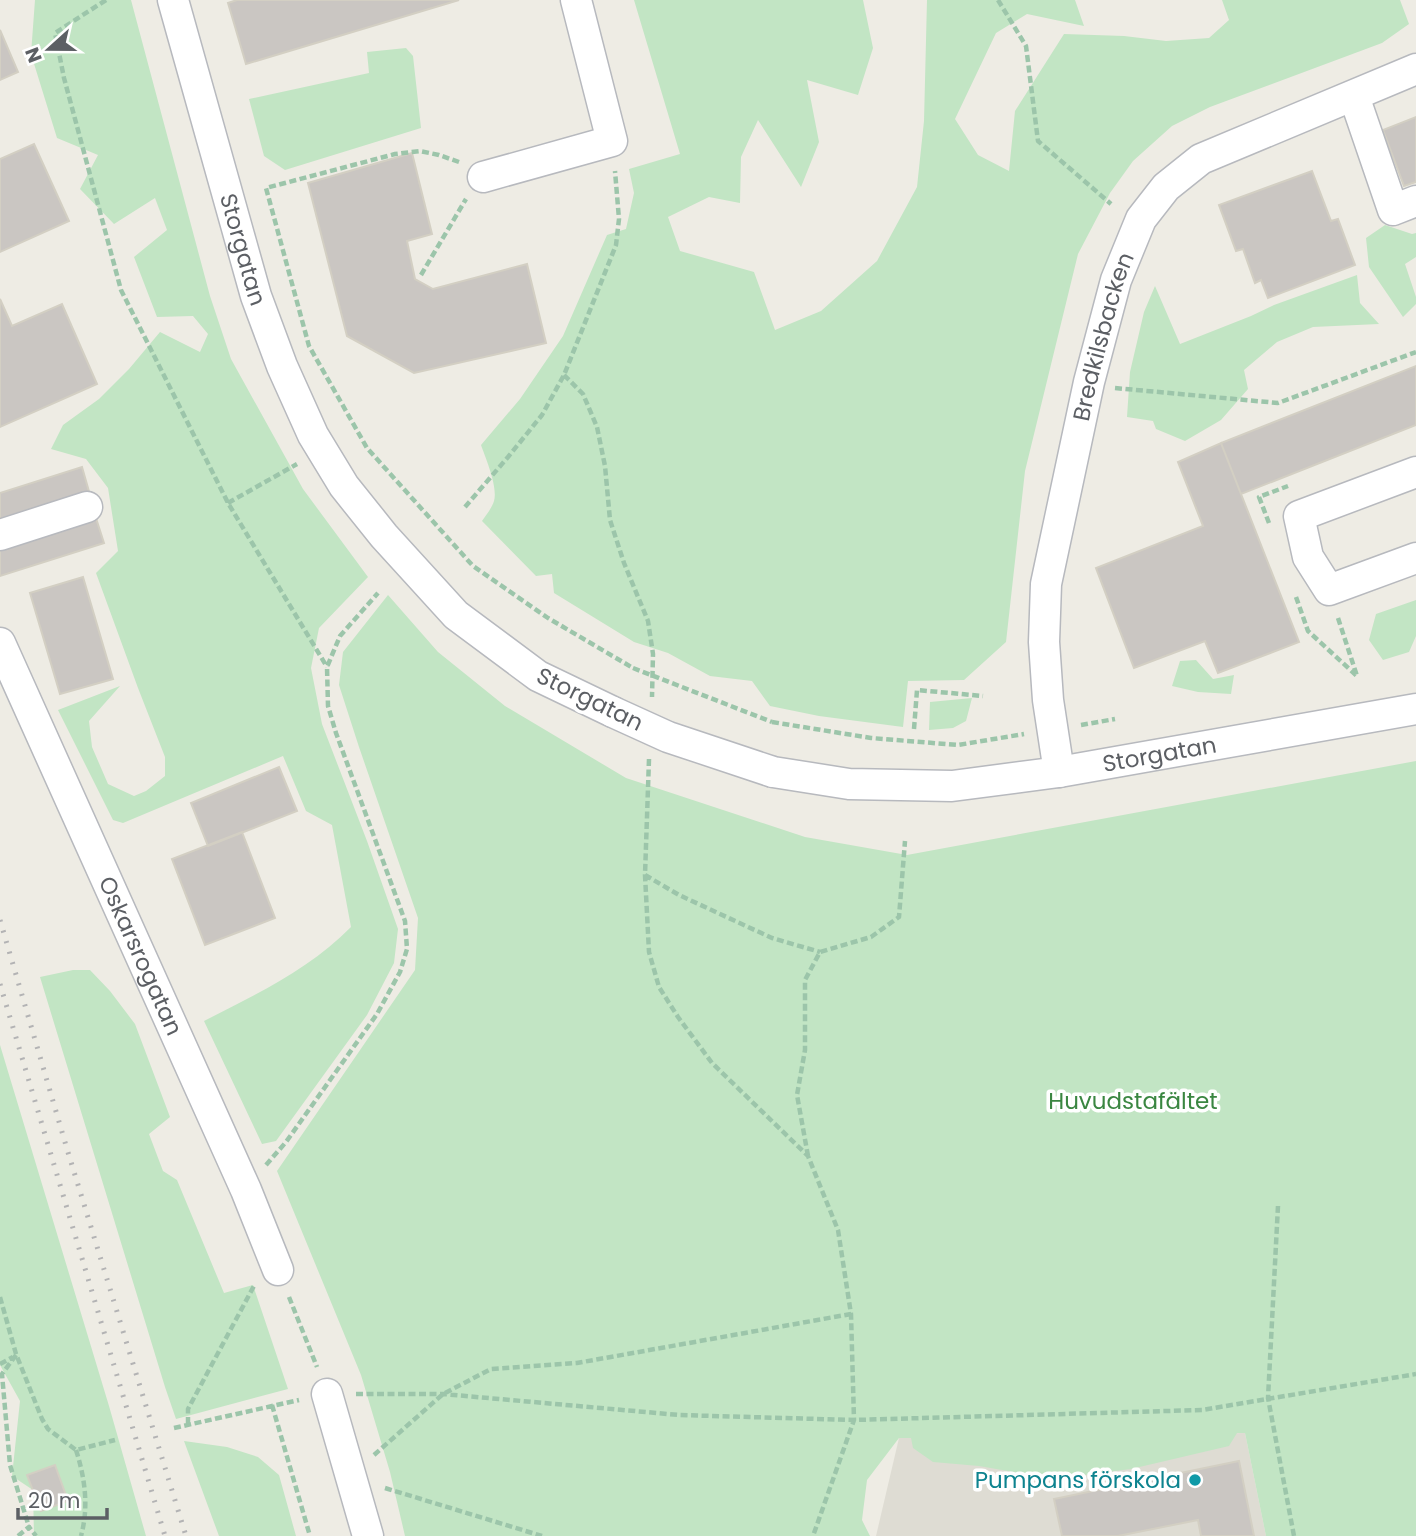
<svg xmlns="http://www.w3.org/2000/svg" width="1416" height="1536" font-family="Poppins,sans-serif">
  <rect width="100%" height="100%" fill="#eeece4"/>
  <path fill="#dedcd3" d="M1245,1433l21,103h-390l23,-98z"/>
  <path fill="#c2e5c4" d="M35,0h96l79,296 21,63 72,130 65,88 -49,51 -8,40 11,56 45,117 31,88 -4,34 -27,52 -91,126 -14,3 -58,-123c51,-26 106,-52 147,-94l-19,-102 -26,-14 -23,-55 -160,67 -10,-3 -55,-110 62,-24 -31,35 3,26 16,37 26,12 12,-5 19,-15v-19l-27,-69 -42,-115 22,-22 -10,-63 -22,-29 -35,-10 12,-24 36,-26 30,-30 31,-37 40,20 8,-18 -15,-18 -36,1 -23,-60 33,-27 -12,-32 -41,26 -34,-35 18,-34 -41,-17 -26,-84z
    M634,0h229l10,48 -15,47 -51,-15 12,62 -18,45 -43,-67 -17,37 -1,46 -31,-6 -41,20 12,34 74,21 21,58 46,-19 56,-50 40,-74 7,-66 3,-121h148l9,26 -57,-12 -31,19 -41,86 23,36 31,16 6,-60 49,-77 60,2 42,5 43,-3 20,-18 -7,-20h178l9,24 -27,19 -172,64 -38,19 -39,35 -23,32 -32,61 -53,217 -19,171 -42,38 -56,1 -5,46 -84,-11 -49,-10 -18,-25 -42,-5 -42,-23 -34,-11 -80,-49 -2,-19 -16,2 -54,-55c4,-6 10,-13 12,-20 4,-14 -8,-42 -13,-56l39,-46 43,-63 44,-101 19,-6 8,-36 -5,-24 51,-15z
    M406,48l7,8 8,72 -136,42 -21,-14 -15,-57 120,-26 -2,-21z
    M1385,225l27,9 4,-1v24l-11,7 11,33v7l-13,13 -34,-50 -3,-29z
    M1357,275l3,28 19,21 -66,3 -36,15 -33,28 4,19 -27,31 -36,21 -29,-12 -3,-8 -26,-4 3,-45 14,-60 11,-26 25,58 71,-28 23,-11z
    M388,595l50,57 67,54 121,72 179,59 102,18 509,-94v775h-150l-21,-103h-8l-8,13 -98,23 -78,10 -74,-13 -46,-4 -20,-14 -2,-10h-12l-32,42 -5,40 8,16h-465l-15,-64 -29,-97 -84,-204 138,-201 3,-52 -59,-171 -20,-62 4,-33z
    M1416,600v36l-7,16 -26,8 -14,-20 7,-26z
    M1196,660l17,19 21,-4 -3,19 -33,-2 -26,-6 8,-25z
    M972,698l-6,23 -13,7 -24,2 1,-28z
    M73,970h17l20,21 25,33 35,93 -21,17 14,37 14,9 47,113 29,-8 35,104 -112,30 -11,-32 -125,-410z
    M0,1045l109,361 37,130h-112l-1,-46 -21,-14 8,-75 -20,-36z
    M184,1441l43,6 31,10 21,18 17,61h-77z"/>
  <path fill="#cac6c2" stroke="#d3cfc3" stroke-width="2" d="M237,0h222l-213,64 -18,-61z
    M0,30l18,42 -18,8z
    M1416,117v65l-12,4 -21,-56z
    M34,144l35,77 -69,31v-93z
    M412,153l20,81 -25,7 8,38 18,10 94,-25 19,79 -132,30 -67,-37 -39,-153z
    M1312,171l19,50 7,-2 17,46 -87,33 -7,-18 -6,3 -12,-34 -7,2 -17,-46z
    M0,299l12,27 50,-22 35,80 -97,43z
    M1416,366v59l-175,69 -20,-51z
    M1221,443l78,199 -81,31 -13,-32 -71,27 -38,-100 107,-42 -25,-64z
    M82,467l8,28 -90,29v-31z
    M95,515l9,28 -104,33v-31z
    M83,577l30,102 -53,15 -30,-101z
    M279,767l18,44 -89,35 -17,-43z
    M242,832l33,86 -70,27 -33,-86z
    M1239,1461l15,75h-53l-3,-16 -80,16h-56l-8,-37z
    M55,1465l13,36 -27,10 -14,-36z"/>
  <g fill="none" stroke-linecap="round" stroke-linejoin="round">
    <defs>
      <g id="minor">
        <path id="s1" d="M173,0l83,296 26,70 31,69 31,51 40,50 72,79 82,61 75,36"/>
        <path d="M1354,96l39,114 23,-9"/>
        <path d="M483,177l129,-36 -36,-141"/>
        <path d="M1416,472l-117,44 9,41 21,33 87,-32"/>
        <path d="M0,535l87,-28"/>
        <path id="s2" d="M0,643l246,547 32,80"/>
        <path id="s3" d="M773,772l76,12 103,2 107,-14 357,-63"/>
        <path id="s4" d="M1059,772l-11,-72 -4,-58 2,-58 43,-202 27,-102 25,-61 25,-32 35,-28 215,-90"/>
        <path d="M327,1394l41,142"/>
      </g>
    </defs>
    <use href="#minor" stroke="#b7b9be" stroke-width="33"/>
    <path stroke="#9cc5aa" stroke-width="4.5" stroke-dasharray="7 3.5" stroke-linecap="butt" d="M106,0l-51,33 9,45 57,212 107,213 99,164
      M998,0l28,46 12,95 73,63
      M459,162l-20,-7 -19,-4 -25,3 -129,34 43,158 58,102 106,118 75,52 85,50
      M421,275l45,-76
      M564,375l19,19 14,33 8,39 5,54 14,43 24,58 5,33 -1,43
      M1115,388l163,15 138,-51
      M228,503l69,-39
      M465,507l43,-50 34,-42 22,-40 52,-130 3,-26 -4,-48
      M1269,523l-10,-26 29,-11
      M1296,597l12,34 50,46
      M1338,618l19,58
      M772,722l99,16 87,7 66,-11
      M1081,725l34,-6
      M914,729l3,-39 66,6
      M649,759l-4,116 4,77 10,35 19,30 34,46 96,93 30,74 13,84 3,106 -41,116
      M645,875l34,20 93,43 48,14
      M808,1156l-11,-61 8,-45v-70l15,-28 51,-15 28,-20 6,-76
      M266,1165l20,-23 91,-128 23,-42 7,-23 -2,-28 -69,-188 -8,-27 -1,-39 13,-31 38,-43
      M1278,1206l-10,192 26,138
      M0,1297l16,57 26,65 6,10 28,21 39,-10
      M289,1297l28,70
      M16,1355l-14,19 8,91 19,62
      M0,1364l13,-7
      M356,1394h87l236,21 175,5 348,-10 214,-36
      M272,1405l38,131
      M188,1424v-15l67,-125
      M174,1428l125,-28
      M76,1450c9,28 13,57 5,86
      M374,1455l69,-61 48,-25 86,-6 274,-49
      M385,1488l157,48
      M18,1536l11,-9 7,9"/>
    <use href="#minor" stroke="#fff" stroke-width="30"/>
    <path stroke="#b3b3b4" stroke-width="5" stroke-dasharray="2 9" stroke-linecap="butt" d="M0,920l67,229 119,387
      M0,984l165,552"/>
    <defs>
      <path id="minor-bridge" d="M613,712l55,25 105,35"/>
    </defs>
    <use href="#minor-bridge" stroke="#b7b9be" stroke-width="33" stroke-linecap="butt"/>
    <path stroke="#9cc5aa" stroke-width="4.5" stroke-dasharray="7 3.5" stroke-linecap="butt" d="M633,668l139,54"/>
    <use href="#minor-bridge" stroke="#fff" stroke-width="30"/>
  </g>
  <circle fill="#0f9aa8" stroke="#fff" stroke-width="2.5" cx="1195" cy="1480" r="7"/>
  <g text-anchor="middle" stroke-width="7" stroke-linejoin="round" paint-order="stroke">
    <g font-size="23" fill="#5c5f64" stroke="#fff">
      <text dy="8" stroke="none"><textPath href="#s1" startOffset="259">Storgatan</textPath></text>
      <text dy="8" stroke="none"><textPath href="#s4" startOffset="443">Bredkilsbacken</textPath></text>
      <text transform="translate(590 699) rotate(26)" y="8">Storgatan</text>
      <text dy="8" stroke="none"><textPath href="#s3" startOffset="390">Storgatan</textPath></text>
      <text dy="8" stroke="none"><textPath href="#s2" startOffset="343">Oskarsrogatan</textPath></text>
    </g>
    <g font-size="23" fill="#3a8641" stroke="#fff">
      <text x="1133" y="1109">Huvudstafältet</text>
    </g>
    <g font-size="23" fill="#0d838f" stroke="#fff" text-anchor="end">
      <text x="1181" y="1488">Pumpans förskola</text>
    </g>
  </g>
  <g transform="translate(49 49) rotate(249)" stroke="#ffffff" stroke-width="5" paint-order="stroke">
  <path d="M0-5L12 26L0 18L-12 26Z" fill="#5c5f64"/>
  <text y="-10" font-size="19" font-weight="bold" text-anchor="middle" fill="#5c5f64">N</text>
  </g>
  <path d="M18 1508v10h89v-10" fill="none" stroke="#5c5f64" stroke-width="3.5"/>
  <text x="28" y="1508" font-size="21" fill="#5c5f64" stroke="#ffffff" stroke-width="5" paint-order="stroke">20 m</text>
</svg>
